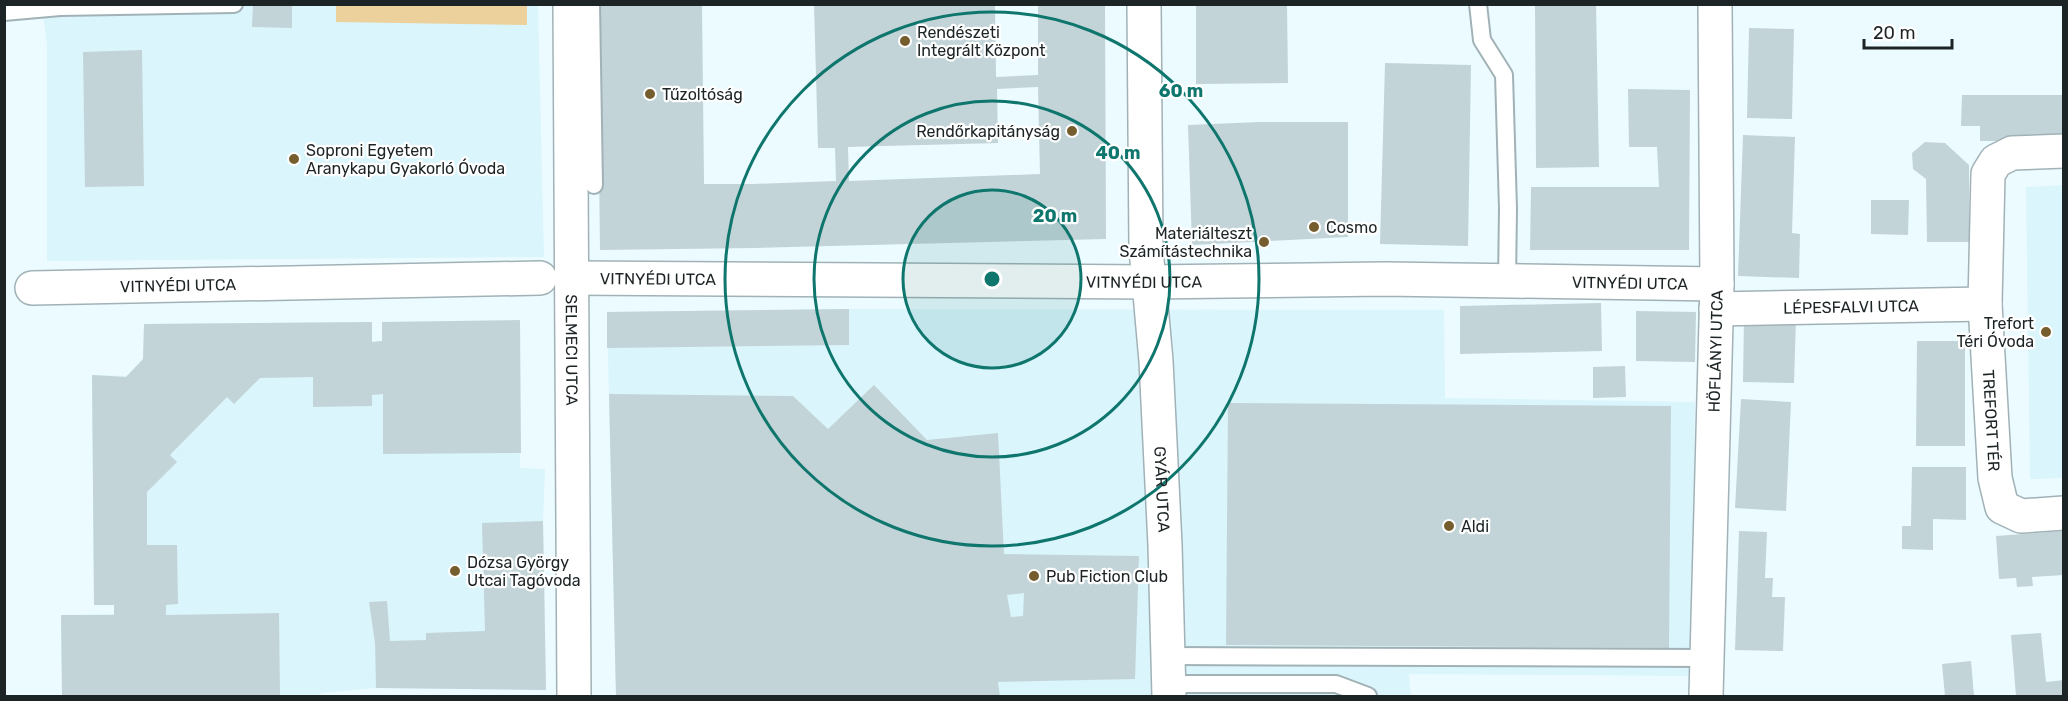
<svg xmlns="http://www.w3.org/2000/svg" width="2068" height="701" font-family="Rubik,sans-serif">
  <rect width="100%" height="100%" fill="#ecfbff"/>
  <path fill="#daf5fc" d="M42,5h496l6,252 -497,4v-214z
    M2063,185v293l-33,1 -4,-292z
    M849,309l595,1 1,88 250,4 -4,274 -282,-2 2,22h-795l-9,-384z
    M520,320v148l25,1 -2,52 3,169 -170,-2 -54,5 -4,3h-256l-1,-81 53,-1v-9h-20l-2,-230 35,1 16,-17 1,-35 228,-2v20l10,-1v-19z"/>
  <path fill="#edd19c" d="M336,5h191v20l-191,-3z"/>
  <path fill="#c2d4d8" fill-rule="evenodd" d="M253,4h39v24l-40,-1z
    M597,4h105l2,180h49l83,-3 -1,-33h-17l-4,-144h181l1,73 42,-2v-71h67l1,235 -352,9 -154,2zM1038,87l2,87 -191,7 -1,-34 150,-4 -1,-54z
    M1196,4h91l1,79 -92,1z
    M1535,4h61l3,163 -63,1z
    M1749,28l45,1 -2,90 -45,-1z
    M142,50l2,136 -59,1 -2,-135z
    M1385,63l86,2 -3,181 -88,-2z
    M1628,89l62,1 -1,160h-159l1,-63h128l-2,-40h-28z
    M1962,95h102v46h-84v-15h-19z
    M1260,122h88v115l-156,8 -4,-120z
    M1743,135l52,2 -3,96 8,1 -1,44 -61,-2z
    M1925,142l20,1 24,22v77h-42l-1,-63 -13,-10 -1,-16z
    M1871,200h38l-1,35 -37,-1z
    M1601,303l1,48 -142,3v-48z
    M849,309v36l-242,3v-36z
    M1636,311l60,1 -1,50 -59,-1z
    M1744,317l52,1 -2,65 -51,-1z
    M520,320l1,133 -138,1v-60l-11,1v11l-59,1v-30l-53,1 -26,26 -7,-7 -57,58 7,7 -30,30v53h30l1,59 -12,1v10l113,-2 1,83h-218l-1,-81h53v-10h-20l-2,-230 34,2 17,-18 1,-35 228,-2v20l10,-1v-19z
    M1917,341h48v105h-49z
    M1625,366l1,31 -33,1v-31z
    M874,385l53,55 71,-7 6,121 135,2 -4,123 -137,3 2,14h-384l-7,-302 184,2 35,33zM1024,593l-1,23 -12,1 -4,-22z
    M1741,399l50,3 -5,109 -51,-3z
    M1228,403l443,3 -2,242 -443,-3z
    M1912,467h54v53l-33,-1v31l-31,-1v-23h9z
    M543,521l3,169 -170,-2 -1,-45 -6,-41 18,-1 3,40 36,-1v-7l59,-2 -3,-108z
    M1739,531l28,1 -2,46h8l-1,19h13l-2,54 -48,-1z
    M2064,531v44l-32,2 1,9 -16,1 -1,-9 -17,1 -3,-43z
    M2041,633l5,49 18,-2v16h-48l-5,-61z
    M1971,661l3,35h-29l-3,-32z"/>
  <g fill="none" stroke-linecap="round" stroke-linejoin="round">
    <defs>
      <path id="lane" d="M591,4l3,181
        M1478,4l4,36 22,35 4,134 -1,72
        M4,12l56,-5 174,-3
        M1169,656l537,2
        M1169,684h167l32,12"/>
      <g id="street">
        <path id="s1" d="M1144,4l2,245 10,112 9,184 4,151"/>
        <path id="s2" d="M2064,151l-52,2 -16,8 -8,13 -3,130 10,174 7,29 19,9 43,-3"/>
        <path id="s3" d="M571,278l577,4 237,-3 332,5"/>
        <path id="s4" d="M32,288l508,-10"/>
        <path id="s5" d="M1716,309l269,-5"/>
        <path id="s6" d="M1706,696l11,-412 -2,-280"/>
      </g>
      <g id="secondary">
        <path id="s7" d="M570,4l4,692"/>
      </g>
    </defs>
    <use href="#lane" stroke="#a1b2b7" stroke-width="20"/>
    <use href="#street" stroke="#a1b2b7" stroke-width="36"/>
    <use href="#secondary" stroke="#a1b2b7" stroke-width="36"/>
    <use href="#lane" stroke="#fff" stroke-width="16"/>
    <use href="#street" stroke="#fff" stroke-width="33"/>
    <use href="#secondary" stroke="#fff" stroke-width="33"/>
  </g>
  <circle cx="992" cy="279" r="89" fill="#0f766e" fill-opacity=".12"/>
  <g fill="none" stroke="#0f766e" stroke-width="3">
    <circle cx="992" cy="279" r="89"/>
    <circle cx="992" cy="279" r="178"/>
    <circle cx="992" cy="279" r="267"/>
  </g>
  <g fill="#755d2e" stroke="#fff" stroke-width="2">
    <circle cx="905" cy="41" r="6"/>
    <circle cx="650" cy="94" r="6"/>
    <circle cx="1072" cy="131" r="6"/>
    <circle cx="294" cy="159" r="6"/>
    <circle cx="1314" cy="227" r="6"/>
    <circle cx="1264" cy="242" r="6"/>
    <circle cx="2046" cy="332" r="6"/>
    <circle cx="1449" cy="526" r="6"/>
    <circle cx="455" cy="571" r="6"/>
    <circle cx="1034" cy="576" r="6"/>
  </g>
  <g text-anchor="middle" stroke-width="4.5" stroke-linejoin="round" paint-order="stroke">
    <g font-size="16" fill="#1d2426" stroke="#fff" text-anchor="start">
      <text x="917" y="38">Rendészeti<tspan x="917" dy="18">Integrált Központ</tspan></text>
      <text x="662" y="100">Tűzoltóság</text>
      <text x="1060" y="137" text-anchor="end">Rendőrkapitányság</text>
      <text x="306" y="156">Soproni Egyetem<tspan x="306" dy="18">Aranykapu Gyakorló Óvoda</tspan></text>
      <text x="1326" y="233">Cosmo</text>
      <text x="1252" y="239" text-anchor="end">Materiálteszt<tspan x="1252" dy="18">Számítástechnika</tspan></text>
      <text x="2034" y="329" text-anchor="end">Trefort<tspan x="2034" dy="18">Téri Óvoda</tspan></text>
      <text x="1461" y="532">Aldi</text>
      <text x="467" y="568">Dózsa György<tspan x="467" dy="18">Utcai Tagóvoda</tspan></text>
      <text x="1046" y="582">Pub Fiction Club</text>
    </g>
    <g font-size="16" fill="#1d2426" stroke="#fff">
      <text dy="6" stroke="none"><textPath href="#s3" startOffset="87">VITNYÉDI UTCA</textPath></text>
      <text dy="6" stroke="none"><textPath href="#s3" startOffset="573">VITNYÉDI UTCA</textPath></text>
      <text dy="6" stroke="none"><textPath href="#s3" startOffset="1059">VITNYÉDI UTCA</textPath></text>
      <text dy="6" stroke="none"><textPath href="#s4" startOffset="146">VITNYÉDI UTCA</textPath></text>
      <text dy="6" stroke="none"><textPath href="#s5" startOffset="135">LÉPESFALVI UTCA</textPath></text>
      <text dy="6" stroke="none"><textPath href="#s7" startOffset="346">SELMECI UTCA</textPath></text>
      <text dy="6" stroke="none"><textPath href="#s6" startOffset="345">HÖFLÁNYI UTCA</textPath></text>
      <text dy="6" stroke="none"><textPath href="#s2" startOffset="332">TREFORT TÉR</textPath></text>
      <text dy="6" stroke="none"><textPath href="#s1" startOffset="486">GYÁR UTCA</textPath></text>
    </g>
  </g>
  <circle cx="992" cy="279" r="9" fill="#0f766e" stroke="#fff" stroke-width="3"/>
  <g font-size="18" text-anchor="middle" font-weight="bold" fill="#0f766e" stroke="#fff" stroke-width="4.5" stroke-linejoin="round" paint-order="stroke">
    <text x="1181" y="97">60 m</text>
    <text x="1118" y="159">40 m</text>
    <text x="1055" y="222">20 m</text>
  </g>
  <rect width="2068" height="701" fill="none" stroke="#1d2426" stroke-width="12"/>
  <path d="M1864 39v9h88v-9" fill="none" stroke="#1d2426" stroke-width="3"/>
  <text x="1873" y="39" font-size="18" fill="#1d2426" stroke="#ffffff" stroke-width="4.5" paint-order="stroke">20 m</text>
</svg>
